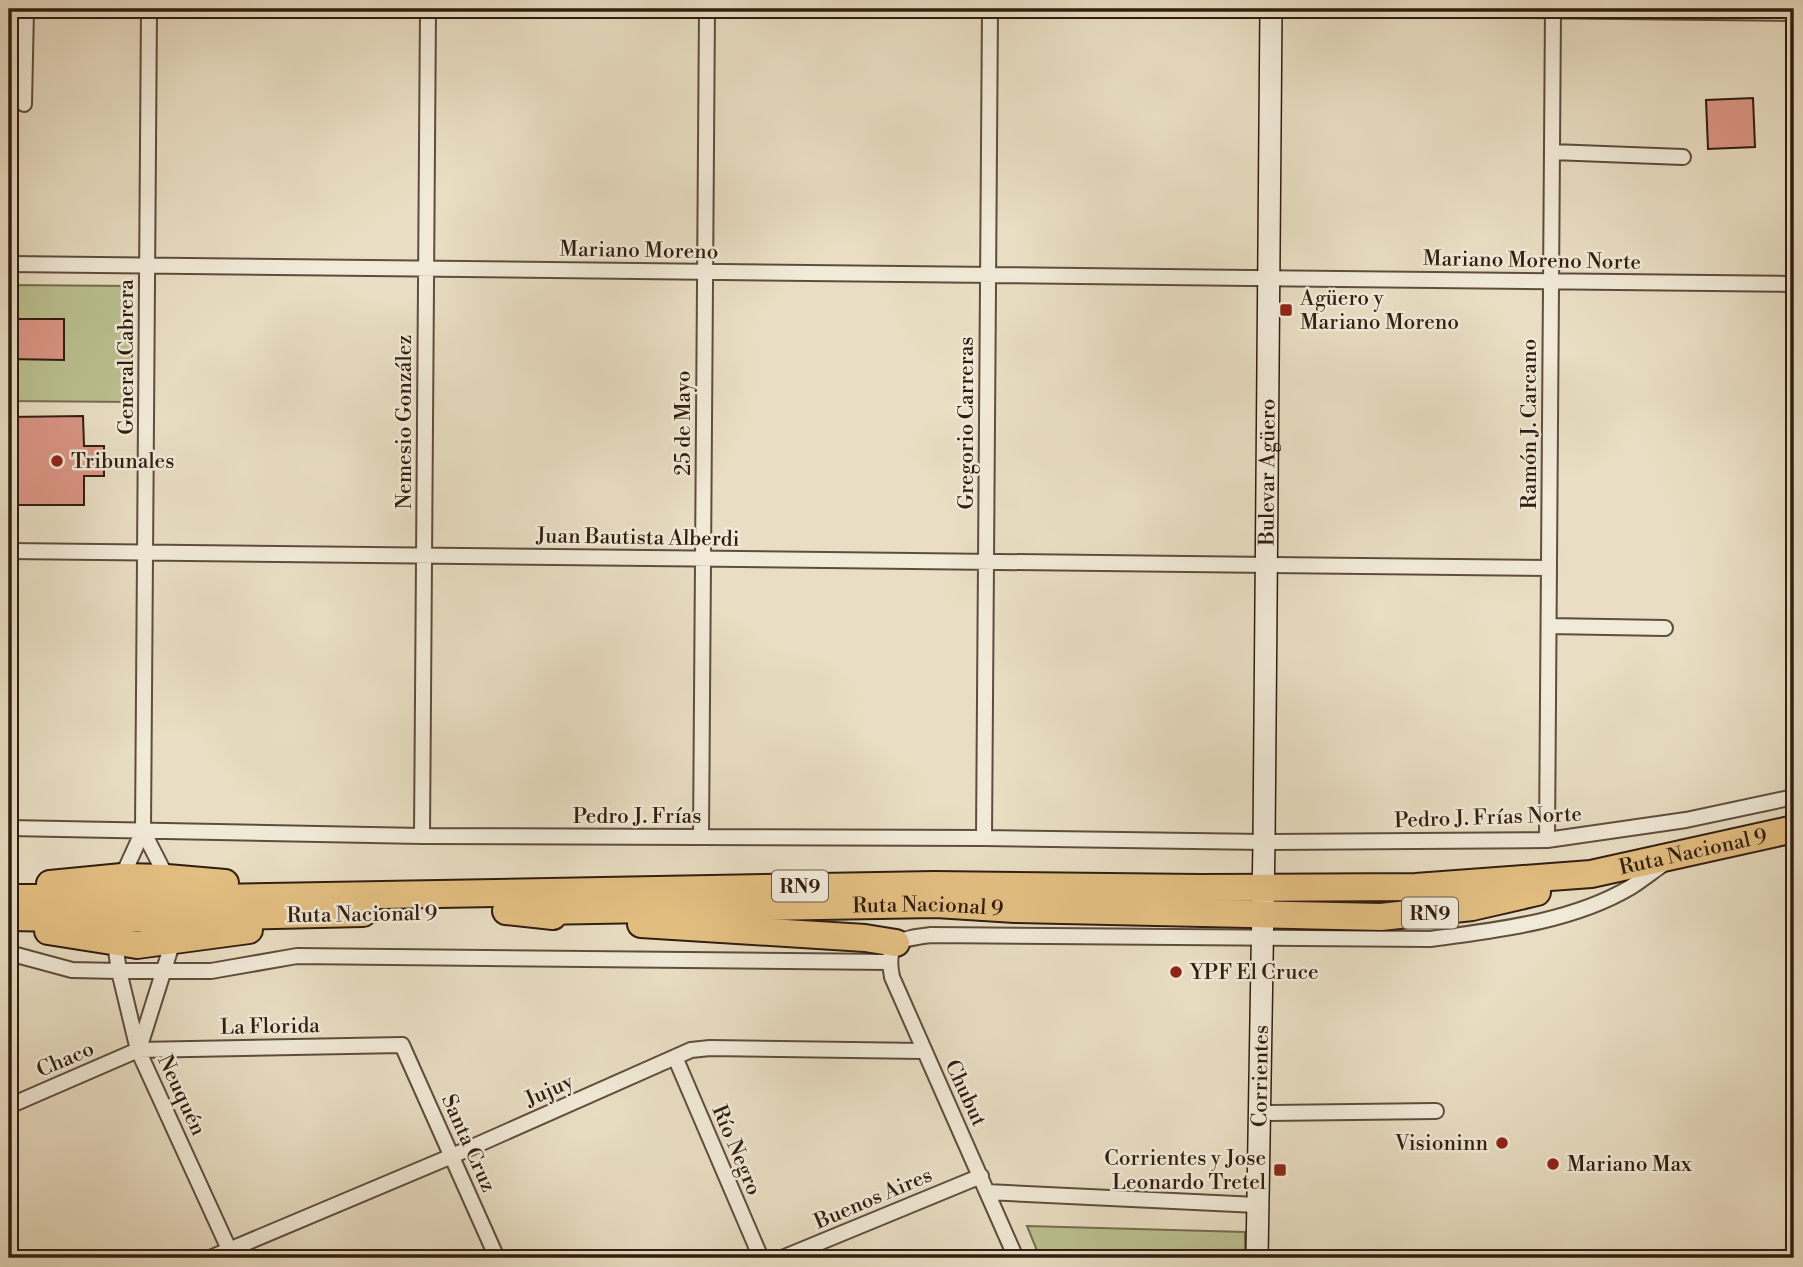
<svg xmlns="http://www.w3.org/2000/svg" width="1803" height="1267" font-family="'Libre Bodoni',serif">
  <rect width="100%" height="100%" fill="#e9dec3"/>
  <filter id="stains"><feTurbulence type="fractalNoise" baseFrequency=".00286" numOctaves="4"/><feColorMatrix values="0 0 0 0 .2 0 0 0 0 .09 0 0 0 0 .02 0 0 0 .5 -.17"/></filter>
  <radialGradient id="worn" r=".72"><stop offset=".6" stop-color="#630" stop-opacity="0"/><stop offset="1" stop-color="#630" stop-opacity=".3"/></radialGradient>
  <path fill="#bbc090" stroke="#766e50" stroke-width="2" d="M9,285l123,1v116l-123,-1z
    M1027,1226l218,6v26h-205z"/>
  <path fill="#db9686" stroke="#311d10" stroke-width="2" d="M1753,98l2,49 -47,2 -2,-49z
    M9,319h55v41l-55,-1z
    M83,416l1,30h20v30h-20v29h-75v-88z"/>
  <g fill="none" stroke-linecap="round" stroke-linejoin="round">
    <defs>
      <path id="street" d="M1432,9l362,4
        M24,104l2,-95
        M1552,152l131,5
        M9,264l1785,20
        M9,551l1540,17
        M1549,626l116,2
        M9,828l413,8 562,2 280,4 283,-2 139,-20 108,-23
        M143,831l24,47
        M422,836l6,-827
        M701,837l6,-828
        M984,838l6,-829
        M1547,840l6,-831
        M121,879l22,-48 6,-822
        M114,937l5,34 19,79 95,208
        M9,953l63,17 47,1h92l86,-15 592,6
        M139,1049l34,-108
        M675,1057l86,201
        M9,1106l129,-56 264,-5 95,213
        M1261,1113l175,-2
        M987,1192l270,13
        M210,1258l242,-102 239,-106 19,-2 213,3
        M782,1258l199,-82
        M1016,1258l-124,-281c-7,-36 7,-38 39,-42l499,4c67,-9 142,-17 201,-52 11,-7 21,-15 31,-22"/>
      <g id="secondary">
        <path id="s1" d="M1257,1258l7,-416 7,-833"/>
      </g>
      <g id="highway">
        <path d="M50,884l72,-7 45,1 58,5"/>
        <path id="s2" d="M9,898h207l718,-13 266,3 216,-1 175,-13 203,-45"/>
        <path d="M506,911l47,5"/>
        <path id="s3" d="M538,911l398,-7 79,5 366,8 91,-10 65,-15"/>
        <path d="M9,917l104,2 250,-6"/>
        <path d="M641,924l224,14 31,5"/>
        <path d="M48,931l89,14 112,-15"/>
      </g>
    </defs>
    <use href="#street" stroke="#5f4d3d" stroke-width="18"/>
    <use href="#secondary" stroke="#311d10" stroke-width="24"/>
    <use href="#highway" stroke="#311d10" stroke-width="30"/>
    <use href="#street" stroke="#f1ead8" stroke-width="14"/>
    <use href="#secondary" stroke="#f1ead8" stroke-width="21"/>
    <use href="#highway" stroke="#e4bf82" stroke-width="26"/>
  </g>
  <g fill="#8f2418" stroke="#f1ead8" stroke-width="2.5">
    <rect x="1279" y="303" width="14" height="14" rx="3.5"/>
    <circle cx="57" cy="461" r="7"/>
    <circle cx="1176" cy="972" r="7"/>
    <circle cx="1502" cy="1143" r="7"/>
    <circle cx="1553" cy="1164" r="7"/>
    <rect x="1273" y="1163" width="14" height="14" rx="3.5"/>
  </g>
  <g text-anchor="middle" stroke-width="5" stroke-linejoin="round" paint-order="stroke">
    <g fill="#f1ead8" stroke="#6b5a4c" stroke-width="2">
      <rect x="772" y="870.5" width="56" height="31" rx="5"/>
      <rect x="1402" y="897.5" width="56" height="31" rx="5"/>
    </g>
    <g font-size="19" font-weight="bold" fill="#311d10">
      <text x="800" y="893">RN9</text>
      <text x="1430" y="920">RN9</text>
    </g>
    <g font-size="21" fill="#311d10" stroke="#f1ead8">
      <text transform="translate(639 250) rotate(1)" y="7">Mariano Moreno</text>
      <text transform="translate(1532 260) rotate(1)" y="7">Mariano Moreno Norte</text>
      <text transform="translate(126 357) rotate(-90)" y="7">General Cabrera</text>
      <text transform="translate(404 422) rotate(-90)" y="7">Nemesio González</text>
      <text transform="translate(683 423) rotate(-90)" y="7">25 de Mayo</text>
      <text transform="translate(966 423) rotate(-90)" y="7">Gregorio Carreras</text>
      <text transform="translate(1529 424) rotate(-90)" y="7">Ramón J. Carcano</text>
      <text dy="7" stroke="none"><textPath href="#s1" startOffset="786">Bulevar Agüero</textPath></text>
      <text transform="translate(638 537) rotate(1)" y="7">Juan Bautista Alberdi</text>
      <text x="637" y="823">Pedro J. Frías</text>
      <text transform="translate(1488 817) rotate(-2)" y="7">Pedro J. Frías Norte</text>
      <text dy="7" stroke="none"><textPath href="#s2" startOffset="1687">Ruta Nacional 9</textPath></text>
      <text dy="7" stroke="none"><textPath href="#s3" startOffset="390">Ruta Nacional 9</textPath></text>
      <text transform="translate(362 914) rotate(-1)" y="7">Ruta Nacional 9</text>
      <text transform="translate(270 1026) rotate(-1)" y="7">La Florida</text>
      <text transform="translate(65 1059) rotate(-23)" y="7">Chaco</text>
      <text dy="7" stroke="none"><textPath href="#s1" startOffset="182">Corrientes</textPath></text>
      <text transform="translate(549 1090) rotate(-24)" y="7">Jujuy</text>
      <text transform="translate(966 1093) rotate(65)" y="7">Chubut</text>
      <text transform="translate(182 1095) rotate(65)" y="7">Neuquén</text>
      <text transform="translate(469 1143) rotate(66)" y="7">Santa Cruz</text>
      <text transform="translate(737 1150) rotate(67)" y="7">Río Negro</text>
      <text transform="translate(873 1198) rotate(-23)" y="7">Buenos Aires</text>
    </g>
    <g font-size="21" fill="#311d10" stroke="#f1ead8" text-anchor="start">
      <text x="1300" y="305">Agüero y<tspan x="1300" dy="24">Mariano Moreno</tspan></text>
      <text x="71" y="468">Tribunales</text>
      <text x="1190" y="979">YPF El Cruce</text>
      <text x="1488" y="1150" text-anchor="end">Visioninn</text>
      <text x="1266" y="1165" text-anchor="end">Corrientes y Jose<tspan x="1266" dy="24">Leonardo Tretel</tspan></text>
      <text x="1567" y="1171">Mariano Max</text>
    </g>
  </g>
  <rect width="1803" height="1267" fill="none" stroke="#e9dec3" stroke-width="35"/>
  <rect x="10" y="10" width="1782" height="1246" fill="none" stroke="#311d10" stroke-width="3.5"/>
  <rect x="18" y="18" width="1768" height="1232" fill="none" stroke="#311d10" stroke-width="2"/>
  <rect width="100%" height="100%" filter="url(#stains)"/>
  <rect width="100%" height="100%" fill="url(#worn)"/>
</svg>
